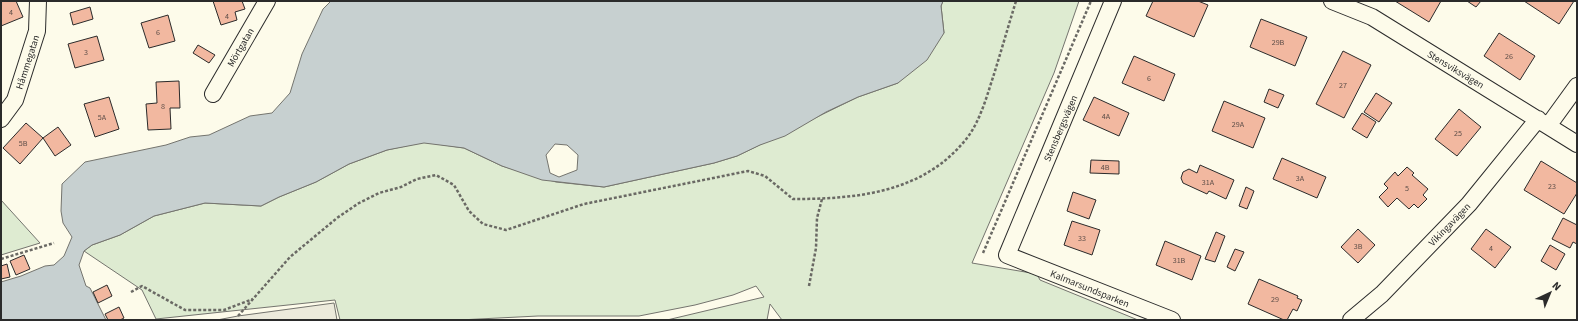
<svg xmlns="http://www.w3.org/2000/svg" width="1578" height="321" font-family="'Source Sans 3',sans-serif">
  <rect width="100%" height="100%" fill="#fdfbea"/>
  <path fill="#deebd1" stroke="#74746e" d="M943,1h136l-25,72 -82,190 65,11 3,6 98,40h-356l-12,-16 -3,16h-100l97,-23 -8,-11 -23,9 -38,10 -56,11h-101l-79,4h-119l-5,-20 -179,19 -14,-29 -58,-39 8,-6 28,-10 34,-19 51,-13 56,3 18,-9 37,-15 33,-18 38,-14 37,-8 40,6 38,18 54,16 48,5 110,-24 23,-7 121,-59 40,-14 46,-50 -3,-27z
    M1,200l39,43 -39,12z"/>
  <path fill="#eceadb" stroke="#74746e" d="M334,303l3,17h-120l21,-4z"/>
  <path fill="#c7d0d0" stroke="#74746e" fill-rule="evenodd" d="M331,1h612l-2,5 3,27 -17,27 -29,23 -40,14 -32,15 -41,24 -25,9 -23,11 -23,7 -110,24 -62,-7 -40,-14 -38,-18 -40,-5 -37,7 -38,14 -33,18 -37,15 -18,9 -56,-3 -51,13 -34,19 -28,10 -8,6 -5,14 7,21 4,2 16,32h-105v-38l20,-6 24,-10 9,-1 10,-9 8,-19 -9,-14 -2,-12 1,-27 23,-22 81,-17 24,-8 19,-2 41,-19 22,-3 18,-20 12,-39 21,-45zM555,144l12,1 11,10 -1,15 -18,7 -9,-4 -4,-18z"/>
  <path fill="#f2b8a0" stroke="#2b2b2b" d="M1,1h15l7,16 -22,9z
    M213,1h29l3,8 -10,3 2,8 -16,5z
    M1153,1h45l10,4 -14,32 -48,-21z
    M1395,1h46l-12,21z
    M1467,1h14l-5,6z
    M1524,1h50l-15,23z
    M90,7l3,12 -20,6 -3,-12z
    M168,15l7,26 -26,7 -8,-25z
    M1261,19l46,18 -12,29 -45,-19z
    M1499,33l36,23 -15,24 -36,-24z
    M97,36l7,24 -29,8 -7,-24z
    M198,45l17,10 -6,8 -16,-10z
    M1343,51l28,14 -27,53 -28,-14z
    M1134,56l41,18 -11,27 -42,-18z
    M179,81l1,27h-10l1,21 -23,1 -2,-26 11,-1 -1,-21z
    M1269,89l15,6 -6,13 -14,-6z
    M1376,93l16,10 -13,19 -15,-10z
    M109,97l10,32 -24,8 -11,-33z
    M1094,97l35,16 -10,23 -36,-16z
    M1224,101l41,17 -12,30 -41,-17z
    M1459,109l22,18 -24,29 -22,-17z
    M1362,113l14,9 -9,16 -15,-9z
    M26,123l17,15 -23,26 -17,-16z
    M58,127l13,18 -16,11 -12,-18z
    M1282,158l44,19 -9,21 -44,-19z
    M1091,160l28,1v13l-29,-1z
    M1541,161l36,22v10l-13,21 -40,-24z
    M1200,165l34,15 -8,19 -17,-8 -2,3 -24,-11 -2,-5 2,-6 6,-3 8,4z
    M1407,167l7,6 -2,2 16,14 -5,6 4,4 -9,9 -4,-4 -5,5 -12,-11 -9,9 -9,-10 9,-9 -4,-4 11,-12 3,4z
    M1246,187l8,4 -7,18 -8,-3z
    M1073,192l23,8 -7,19 -22,-8z
    M1563,218l14,7v19l-4,-2 -3,6 -18,-9z
    M1072,221l28,9 -8,25 -28,-10z
    M1358,229l17,16 -17,18 -17,-16z
    M1486,229l25,18 -16,21 -24,-19z
    M1216,232l9,4 -10,26 -10,-3z
    M1165,241l36,15 -9,24 -36,-15z
    M1550,245l15,9 -9,16 -15,-9z
    M1235,249l9,3 -9,19 -8,-4z
    M24,255l6,14 -14,6 -6,-14z
    M7,264l3,13 -9,2v-13z
    M1259,279l39,17 -1,2 5,2 -5,11 -4,-2 -6,11h-3l-36,-16z
    M107,285l5,11 -14,7 -5,-11z
    M119,307l5,11 -4,2h-12l-3,-6z"/>
  <g fill="none" stroke-linecap="round" stroke-linejoin="round">
    <defs>
      <path id="minor" d="M1113,1l-106,254 165,65
        M1332,1l40,16 205,127
        M213,94l54,-93
        M1,119l14,-19 22,-69 1,-30
        M1548,126l29,-40
        M1351,320l31,-26 87,-90 69,-85"/>
    </defs>
    <use href="#minor" stroke="#2b2b2b" stroke-width="18"/>
    <path stroke="#6a6964" stroke-width="2.5" stroke-dasharray="3 2" stroke-linecap="butt" d="M983,253l108,-252
      M1,259l53,-16
      M809,286l7,-38 1,-30 5,-19
      M131,292l11,-6 43,24h39l29,-11
      M238,316l52,-59 47,-39 22,-15 20,-10 22,-6 16,-8 19,-4 18,10 15,26 14,13 23,6 78,-26 164,-33 17,5 28,23c64,0 131,-6 174,-61 14,-18 21,-46 28,-67 7,-23 14,-47 21,-70"/>
    <use href="#minor" stroke="#fdfbea" stroke-width="16"/>
  </g>
  <g text-anchor="middle" stroke-width="3" stroke-linejoin="round" paint-order="stroke">
    <g font-size="8" fill="#5d4e48">
      <text x="11" y="15">4</text>
      <text x="227" y="19">4</text>
      <text x="158" y="35">6</text>
      <text x="1278" y="45">29B</text>
      <text x="86" y="55">3</text>
      <text x="1509" y="59">26</text>
      <text x="1149" y="81">6</text>
      <text x="1343" y="88">27</text>
      <text x="163" y="109">8</text>
      <text x="1106" y="119">4A</text>
      <text x="102" y="120">5A</text>
      <text x="1238" y="127">29A</text>
      <text x="1458" y="136">25</text>
      <text x="23" y="146">5B</text>
      <text x="1105" y="170">4B</text>
      <text x="1300" y="181">3A</text>
      <text x="1208" y="185">31A</text>
      <text x="1552" y="189">23</text>
      <text x="1407" y="191">5</text>
      <text x="1082" y="241">33</text>
      <text x="1358" y="249">3B</text>
      <text x="1491" y="251">4</text>
      <text x="1179" y="263">31B</text>
      <text x="1275" y="302">29</text>
    </g>
    <g font-size="10" fill="#2b2b2b" stroke="#fdfbea">
      <text transform="translate(240 47) rotate(-60)" y="4">Mörtgatan</text>
      <text transform="translate(27 62) rotate(-72)" y="4">Håmmegatan</text>
      <text transform="translate(1456 69) rotate(31)" y="4">Stensviksvägen</text>
      <text transform="translate(1060 128) rotate(-67)" y="4">Stensbergsvägen</text>
      <text transform="translate(1449 224) rotate(-46)" y="4">Vikingavägen</text>
      <text transform="translate(1090 288) rotate(22)" y="4">Kalmarsundsparken</text>
    </g>
  </g>
  <rect width="1578" height="321" fill="none" stroke="#2b2b2b" stroke-width="4"/>
  <g transform="translate(1550 293) rotate(44)" stroke="#fdfbea" stroke-width="3" paint-order="stroke">
  <path d="M0-3L7 15L0 10L-7 15Z" fill="#2b2b2b"/>
  <text y="-6" font-size="11" font-weight="bold" text-anchor="middle" fill="#2b2b2b">N</text>
  </g>
</svg>
